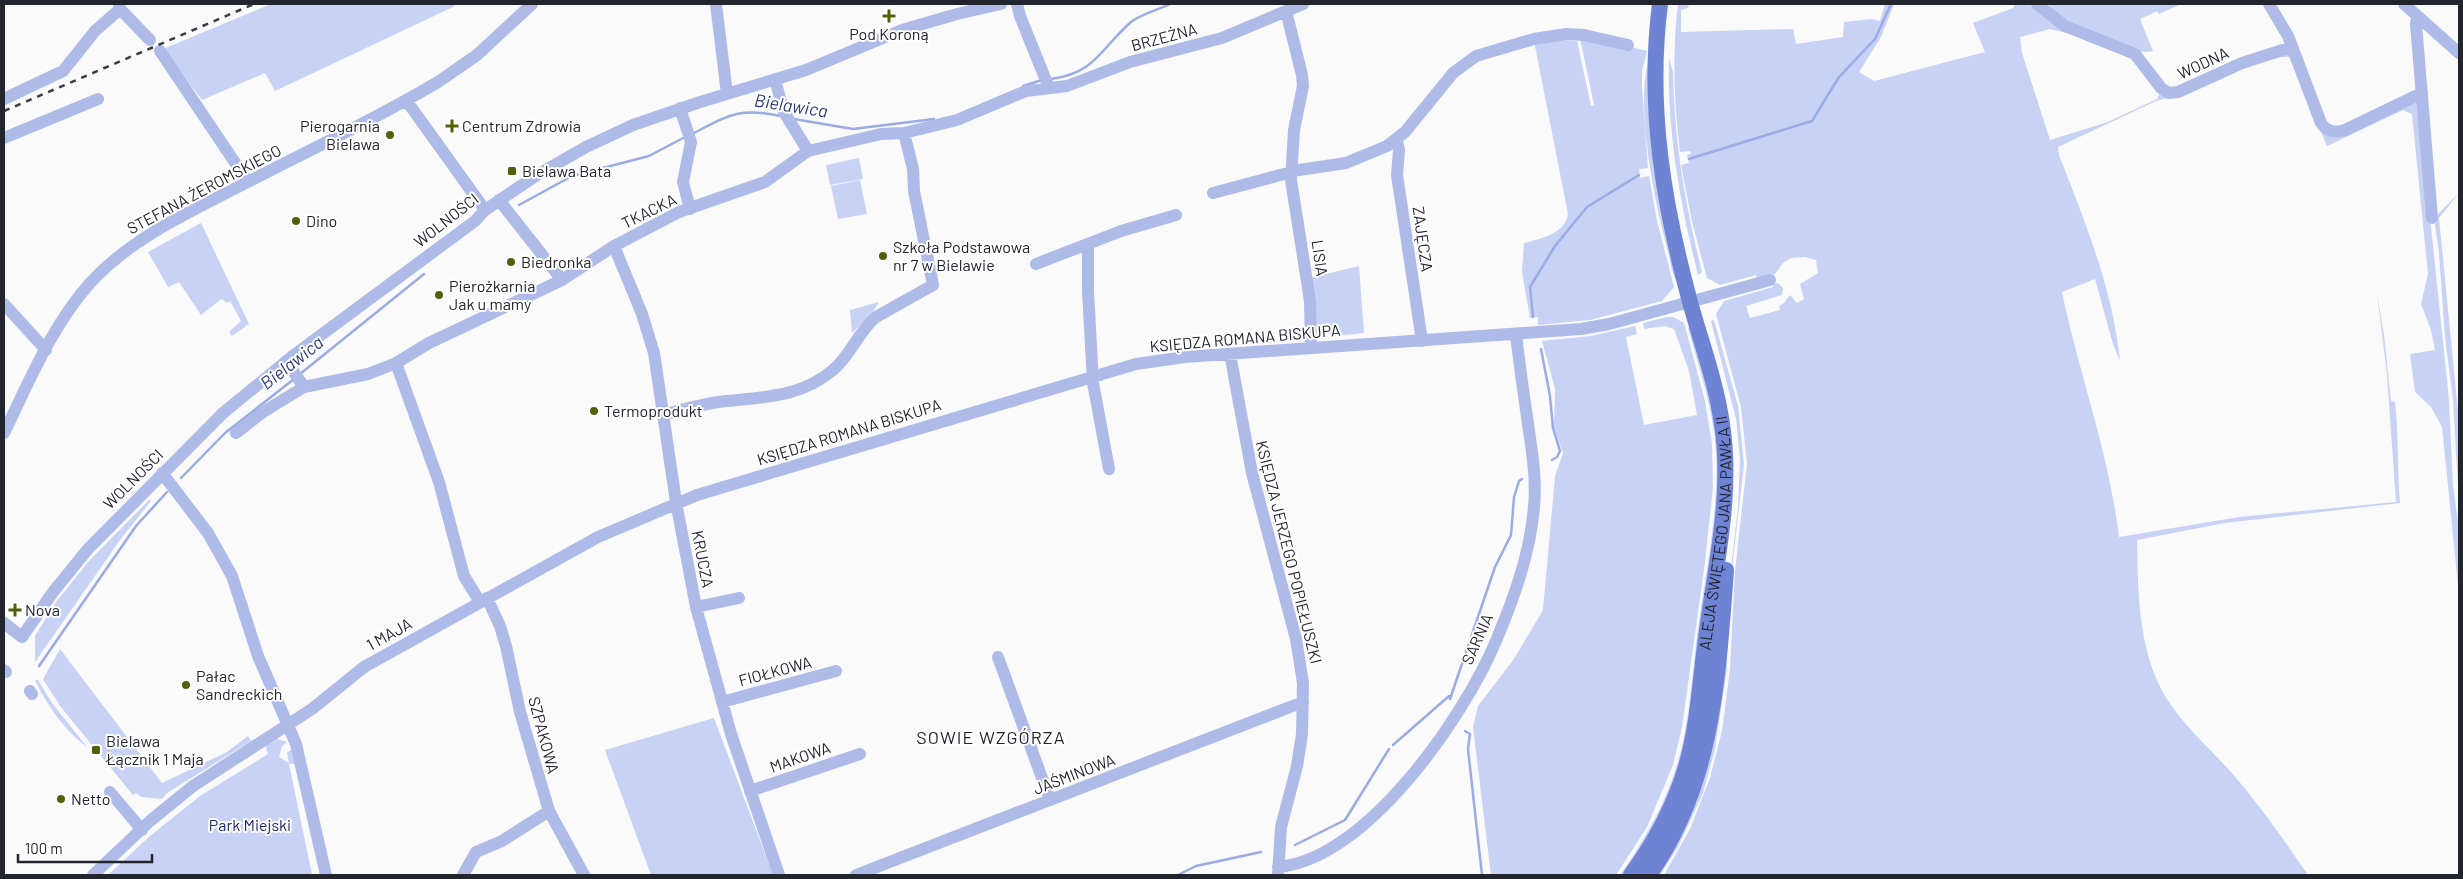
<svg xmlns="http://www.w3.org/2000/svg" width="2463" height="879" font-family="Barlow,sans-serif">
  <rect width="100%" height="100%" fill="#fafafa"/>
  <path fill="#c7d2f5" d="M271,4h183l1,2 -180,85 -10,-18 -63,27 -39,-51z
    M1678,4h11l-1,4 -7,2v22l112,-3 3,15 47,-7 1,-15 28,-3 8,2 5,-17h9l-13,33 -22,35 15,9 111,-29 -12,-29 40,-15 2,-4h19l54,34 -38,-9 -30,8 2,16 28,87 58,-18 49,-23 4,-8 127,-39 39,80 91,-31 31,299 4,86 6,43v66l-17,-168 -11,-20 -16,-15 -5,-38 25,-4 -4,-20 -10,-26 7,-30 -16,-160 -9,-4 -76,36 -38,-89h-12l-22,5 -80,34 -19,5 -98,46 1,8c27,70 53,131 61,206l-7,-17 -18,-65 -33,13c17,82 47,161 57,245l120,-20 157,-15 -9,-127 -10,-81 7,41 7,66 4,1c4,34 2,67 5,101l-175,20 -88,17c1,45 1,95 19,138 16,38 48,64 75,94 28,32 53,68 77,103h-644l26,-46 20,-51 12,-47 8,-62 5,-98 12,-107 -6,-57 -25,-93 8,-13 49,-14v-3l5,-1 5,5 -1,7 -36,11 4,12 30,-8 -1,-4 5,-3 6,-8 7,8 7,-4 -4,-15 18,-11 -2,-13 -11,-3 -14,1 -8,5 -8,11 -18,4 -1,-3 -36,10 -13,-7 -15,-56 -11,-57 8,-2 -2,-8 4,-1 -1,-3 -10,1c-6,-49 -8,-99 -2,-148z
    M2050,4h131l-22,10 -2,-3 -17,8 13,32c-23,7 -81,-27 -103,-40z
    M1590,37l57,14 -5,20v16l6,81 -9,1 1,9 9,-2 8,45 17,66 -12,14 -72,19 -52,5v-8l-8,1 -8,-46 2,-29c16,-4 41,-9 44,-29l-34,-173 10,-2 33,2 14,65 3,-1 -14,-67z
    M1649,58l28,223c-6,-8 -7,-23 -10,-33 -13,-50 -32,-141 -18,-190z
    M1669,58l4,14c1,69 12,133 29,200l-4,3c-18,-72 -31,-142 -29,-217z
    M859,158l4,21 -33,6 -4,-20z
    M860,180l7,34 -29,5 -7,-33z
    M2459,193l-20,25 20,204v83l-6,-105 -8,-63 -6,-84 -5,-35z
    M201,223l48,101 -17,12 -3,-4 12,-11 -11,-20 -3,2 -5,-4 -2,1 -19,15 -22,-33 -11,5 -20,-35z
    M1359,266l5,67c-14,1 -41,7 -48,-9l-6,-46z
    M879,302l-8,13 -19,18 -2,-23z
    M1666,317h7l11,6 21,78 7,43 1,43 -8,75 -23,165 -9,38 -26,62 -31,48h-125l-18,-148 5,-21 36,-47 29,-49 12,-134 8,-23 -9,-24 1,-40 -13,-48 49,-5 44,-10 2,8 -11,3 18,88 53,-10 -8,-44 -15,-42 -9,-3 -21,3 -1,-6z
    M1714,320l24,86 6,58 -12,104 -6,75 1,25 -12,81 -12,44 -25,54 -18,28h-5l76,-307 7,-61 2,-48 -4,-40 -25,-98z
    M1692,326l24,91 3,76 -33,250 -22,67 -39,65h-5c28,-40 51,-81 62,-129 10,-43 11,-87 18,-131 8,-54 19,-110 16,-165 -3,-42 -17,-82 -28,-122z
    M149,500l2,1 -31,39 -85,122v-26l21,-34 32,-40z
    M60,649l102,134 65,-31 21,-16 3,5 -84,52 -5,6 -21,-2 -5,-4 -3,2 -73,-89 -17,-27z
    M35,680h3l14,23 35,44c-22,-16 -41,-43 -52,-67z
    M714,718l59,157h-122l-46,-125z
    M277,739l10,3 -5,4 -3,11 10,6 -2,-10 5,-4 4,15h-7l23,111h-204l42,-39 50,-40 68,-42 -3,-9z"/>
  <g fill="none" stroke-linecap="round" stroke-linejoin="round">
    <path stroke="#9aabe5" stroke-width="2.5" d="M1051,79c45,-6 50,-31 80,-57 10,-8 27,-12 39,-18
      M1023,86l19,-6
      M794,119l59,10 81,-10
      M692,134c37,-19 47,-27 89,-18
      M1689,159l123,-38 27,-44 36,-38 16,-35
      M519,205l53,-29 77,-20 36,-19
      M1533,317l-3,-30 25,-41 32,-39 52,-32
      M1541,349l9,47 3,32 7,23 -3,6 -5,3
      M300,374l124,-100
      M181,478l44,-45 69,-54
      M39,666l97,-140 31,-34
      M1450,699l45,-132 16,-32 3,-38 5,-16 3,-2
      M1465,731l5,3 -2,15 14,126
      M1393,745l56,-49
      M1295,845l50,-25 44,-71
      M1178,875l18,-9 65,-14"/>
    <path stroke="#aebbe8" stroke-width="12" d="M716,4l11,90
      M1017,4l3,12 29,72
      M2037,4l28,22 70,28 26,34 8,5 9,-1 64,-29 50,-16
      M2269,4l19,32 33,87c6,9 14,10 24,7l77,-37
      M2404,4l55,49
      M120,9l30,31
      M1286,11l16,64 1,11 -9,44 -3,50 19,121 1,47
      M2417,17l-1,7 16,194
      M160,51l88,131
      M775,80l9,32 24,39
      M4,99l59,-28 32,-40 25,-22 -1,-5
      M406,100l79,110
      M680,108l11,34 -8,40 7,27
      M4,138l94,-39
      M1397,141l2,9 -2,25 25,166
      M1213,193l86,-23 47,-7 41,-17 18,-14 48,-59 23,-17 58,-17 32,-5 18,1 44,10
      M499,200l63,80
      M1088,244v47l5,92 16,86
      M614,246l28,68 12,39 22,149 20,105 35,127 48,141
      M1036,264l85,-33 55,-16
      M4,304l42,46
      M1230,354l22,119 44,166 7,44 -1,51 -5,32 -16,61 -3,48
      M286,361l18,26 64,-13 28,-11 33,-20 133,-63 52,-34 65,-34 86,-30 43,-31 73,-17 23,-1 53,-13 69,-29 41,-5 63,-24 92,-24 81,-34
      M396,363l43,119 25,94 16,26
      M662,415c19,-5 37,-10 56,-13 41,-5 81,-3 115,-32 18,-15 25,-38 43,-53l57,-32 -19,-94 -1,-22 -9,-36
      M4,433c25,-51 48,-108 87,-151 41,-44 96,-69 149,-96 66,-34 134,-66 198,-104l39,-27 55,-51
      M236,433l27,-21 41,-25
      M162,473l46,60 24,43 26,80 38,88 30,131
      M487,598l13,28 6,20 14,66 29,99 35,64
      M696,607l43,-9
      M4,623l18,14 31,-45 35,-43 135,-136 71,-58 181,-134 10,-11 52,-35 49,-28 47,-22 67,-23 106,-32 96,-40 55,-16 44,-10
      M998,657l52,143
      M4,670l2,2
      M30,691l2,3
      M722,702l114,-31
      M750,791l110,-37
      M110,792l32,38
      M1278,867c88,-7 186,-150 218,-226 18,-43 34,-87 38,-134 3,-30 -3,-61 -7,-90 -4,-28 -8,-55 -11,-83
      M93,875l57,-54 43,-35 119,-77 52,-42 234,-130 99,-42 439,-131 49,-7 396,-28 28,-5 161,-44
      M463,875l13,-23 26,-11 47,-30
      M856,875l447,-173"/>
    <g stroke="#6f83d4" stroke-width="16">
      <path id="s1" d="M1631,875c24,-33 43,-68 55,-108 12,-41 14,-86 20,-129 9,-70 27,-143 16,-214 -6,-42 -21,-82 -32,-122 -27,-99 -43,-196 -30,-298"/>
      <path d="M1649,875c64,-90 69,-198 77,-305"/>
    </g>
    <path stroke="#3a3c44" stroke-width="2.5" stroke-dasharray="6 6" stroke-linecap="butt" d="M4,111l250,-107"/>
  </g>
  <g fill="#506209" stroke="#fff" stroke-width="2">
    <path d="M886.5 8.5h5v5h5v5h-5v5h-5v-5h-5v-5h5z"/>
    <path d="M449.5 118.5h5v5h5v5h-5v5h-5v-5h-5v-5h5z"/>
    <circle cx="390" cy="135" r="5"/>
    <rect x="507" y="166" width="10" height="10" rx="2.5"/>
    <circle cx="296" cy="221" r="5"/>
    <circle cx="883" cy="256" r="5"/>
    <circle cx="511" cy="262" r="5"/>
    <circle cx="439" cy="295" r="5"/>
    <circle cx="594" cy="411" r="5"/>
    <path d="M12.5 602.5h5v5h5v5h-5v5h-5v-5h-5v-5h5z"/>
    <circle cx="186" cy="685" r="5"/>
    <rect x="91" y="745" width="10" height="10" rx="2.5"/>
    <circle cx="61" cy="799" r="5"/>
  </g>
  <g text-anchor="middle" stroke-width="4" stroke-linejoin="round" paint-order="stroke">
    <g font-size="16" fill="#22252e" stroke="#fff" text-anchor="start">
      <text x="889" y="40" text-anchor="middle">Pod Koroną</text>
      <text x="380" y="132" text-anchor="end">Pierogarnia<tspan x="380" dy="18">Bielawa</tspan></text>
      <text x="462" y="132">Centrum Zdrowia</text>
      <text x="522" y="177">Bielawa Bata</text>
      <text x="306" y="227">Dino</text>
      <text x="893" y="253">Szkoła Podstawowa<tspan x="893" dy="18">nr 7 w Bielawie</tspan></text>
      <text x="521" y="268">Biedronka</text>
      <text x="449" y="292">Pierożkarnia<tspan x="449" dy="18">Jak u mamy</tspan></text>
      <text x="604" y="417">Termoprodukt</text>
      <text x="25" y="616">Nova</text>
      <text x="196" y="682">Pałac<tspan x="196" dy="18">Sandreckich</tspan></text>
      <text x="106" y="747">Bielawa<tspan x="106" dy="18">Łącznik 1 Maja</tspan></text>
      <text x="71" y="805">Netto</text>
    </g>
    <g font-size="16" fill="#22252e" stroke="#fff">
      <text transform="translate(1164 37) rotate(-15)" y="6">BRZEŻNA</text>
      <text transform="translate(2203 63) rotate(-25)" y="6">WODNA</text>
      <text transform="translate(204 189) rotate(-28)" y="6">STEFANA ŻEROMSKIEGO</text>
      <text transform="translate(649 211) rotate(-26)" y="6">TKACKA</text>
      <text transform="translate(446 220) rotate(-38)" y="6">WOLNOŚCI</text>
      <text transform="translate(1423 239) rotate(82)" y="6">ZAJĘCZA</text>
      <text transform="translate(1320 258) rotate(82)" y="6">LISIA</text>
      <text transform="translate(1245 338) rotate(-5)" y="6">KSIĘDZA ROMANA BISKUPA</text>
      <text transform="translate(849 432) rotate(-17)" y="6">KSIĘDZA ROMANA BISKUPA</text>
      <text transform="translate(133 479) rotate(-45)" y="6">WOLNOŚCI</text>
      <text dy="6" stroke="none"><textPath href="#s1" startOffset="358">ALEJA ŚWIĘTEGO JANA PAWŁA II</textPath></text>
      <text transform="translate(1289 552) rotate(76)" y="6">KSIĘDZA JERZEGO POPIEŁUSZKI</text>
      <text transform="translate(703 559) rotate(79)" y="6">KRUCZA</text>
      <text transform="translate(389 634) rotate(-29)" y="6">1 MAJA</text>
      <text transform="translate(1477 639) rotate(-66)" y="6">SARNIA</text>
      <text transform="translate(775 671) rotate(-15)" y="6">FIOŁKOWA</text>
      <text transform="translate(544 735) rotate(75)" y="6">SZPAKOWA</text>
      <text transform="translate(800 757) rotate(-19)" y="6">MAKOWA</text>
      <text transform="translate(1074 774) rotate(-21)" y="6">JAŚMINOWA</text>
    </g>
    <g font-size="16" fill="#1f296c" stroke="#fff">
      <text x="250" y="831">Park Miejski</text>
    </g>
    <g font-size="18" font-style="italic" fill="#2d397e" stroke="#fff">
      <text transform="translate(791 106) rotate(9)" y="6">Bielawica</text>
      <text transform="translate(292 363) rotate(-38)" y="6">Bielawica</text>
    </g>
    <g font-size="18" letter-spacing="1" fill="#22252e" stroke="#fff">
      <text x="991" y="744">SOWIE WZGÓRZA</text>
    </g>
  </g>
  <rect width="2463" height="879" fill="none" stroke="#22252e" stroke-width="10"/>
  <path d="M18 854v8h134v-8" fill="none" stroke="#22252e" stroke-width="2.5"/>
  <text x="25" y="854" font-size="15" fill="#22252e" stroke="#ffffff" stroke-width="4" paint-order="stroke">100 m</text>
</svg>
